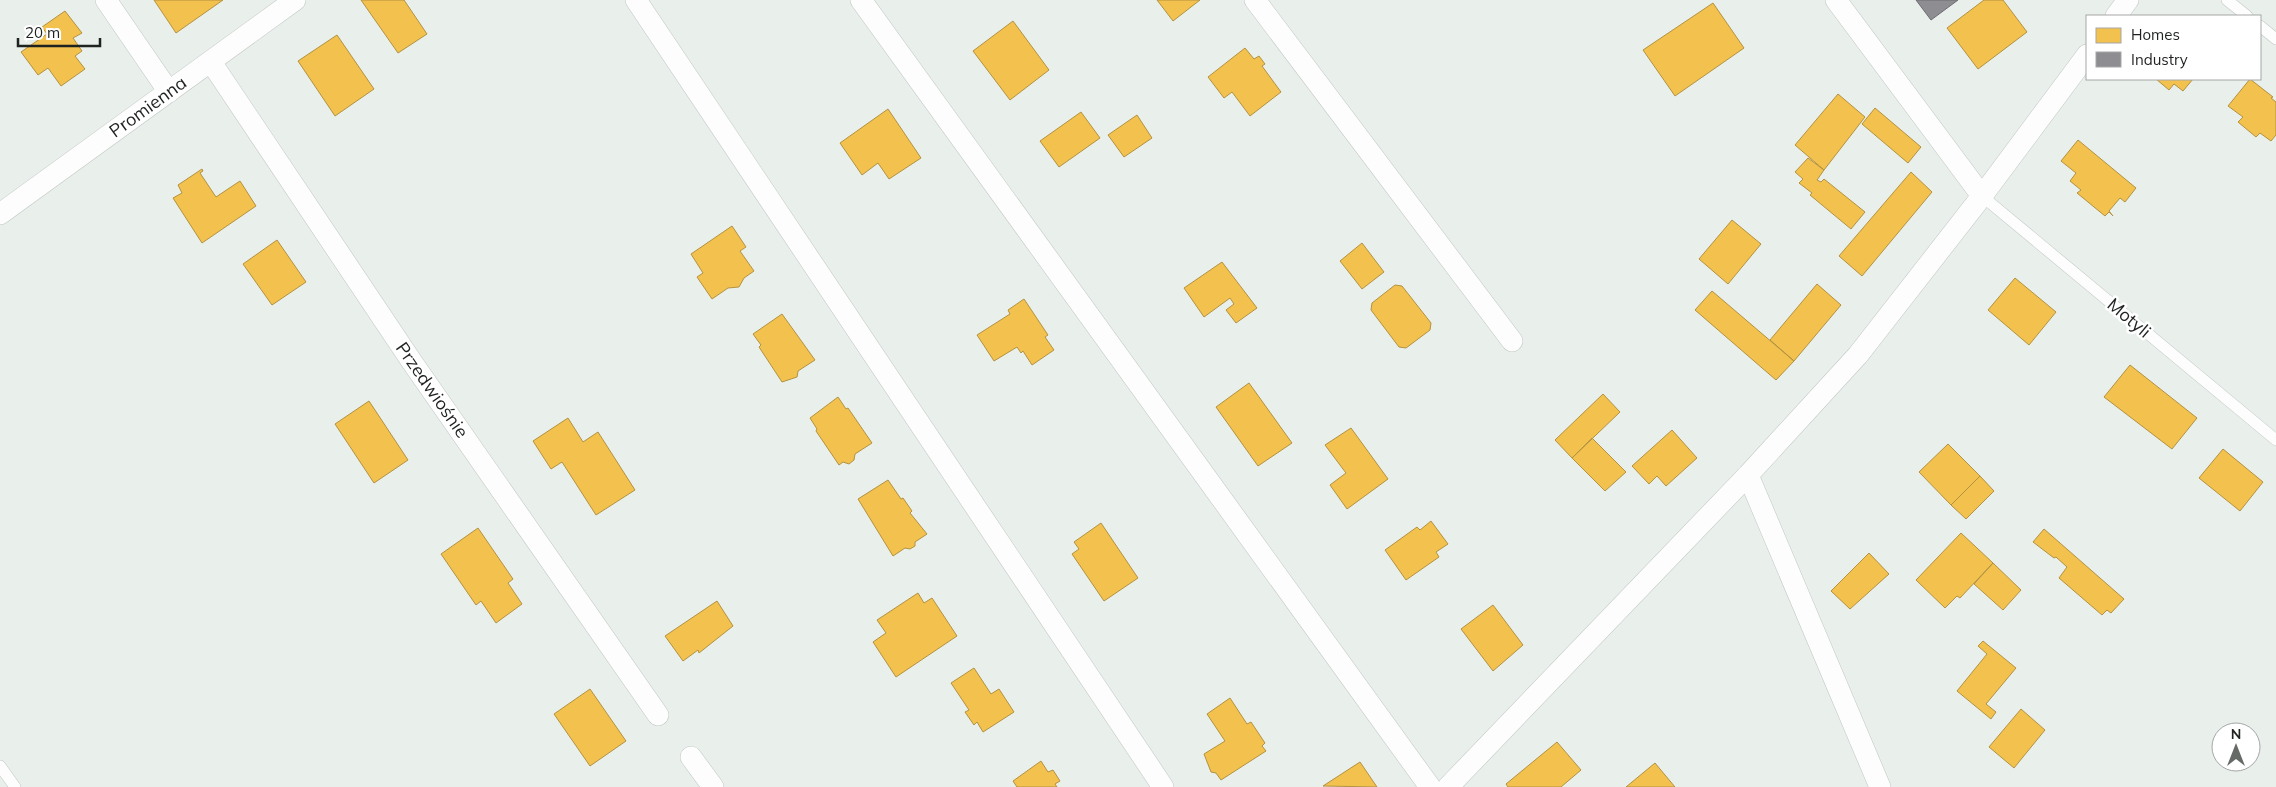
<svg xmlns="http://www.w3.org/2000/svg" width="2276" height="787" font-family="Mulish,sans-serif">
  <rect width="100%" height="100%" fill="#e9efeb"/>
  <path fill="#f2c14e" stroke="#b39240" d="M154,0h69l-47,33z
    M361,0h43l23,34 -29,19z
    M1157,0h43l-27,21z
    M1984,0h19l24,32 -49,37 -31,-41z
    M1713,3l31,45 -69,48 -32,-46z
    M65,11l17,22 -9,5 9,13 -7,5 10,13 -24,17 -13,-18 -10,7 -17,-23 26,-18 -5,-7z
    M1013,21l36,49 -39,30 -37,-49z
    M337,35l37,54 -39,27 -37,-55z
    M1245,48l9,11 5,-3 6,8 -3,2 19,26 -31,24 -18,-24 -8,6 -16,-21z
    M2156,79h37l-10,12 -9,-7 -5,6z
    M2250,79l23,18 -2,1 5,4v33l-5,6 -11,-8 -4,4 -18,-15 5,-5 -15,-11z
    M1838,94l27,23 -41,53 -29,-25z
    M1875,108l46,39 -13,16 -46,-39z
    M888,109l33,49 -32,21 -11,-16 -16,12 -22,-32z
    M1081,112l19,26 -41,29 -19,-26z
    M1137,115l15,23 -28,19 -16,-22z
    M2078,140l58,48 -11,14 -5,-4 -11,13 4,5 -4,-4 -4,4 -28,-23 4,-3 -11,-9 6,-8 -15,-12z
    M1808,158l16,12 -7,10 4,2 3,-3 41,33 -14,17 -41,-34 2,-2 -13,-10 4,-4 -8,-7z
    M202,169l1,2 -3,2 16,24 24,-16 16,25 -54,37 -29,-45 9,-5 -4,-8z
    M1911,172l21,20 -70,84 -23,-20z
    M1732,220l29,24 -33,40 -29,-25z
    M732,226l14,21 -6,4 14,20 -10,7 -5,9 -11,1 -16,11 -15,-22 6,-4 -12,-19z
    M277,240l29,42 -34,23 -29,-41z
    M1362,243l22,29 -22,17 -22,-28z
    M1222,262l35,46 -21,15 -10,-13 8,-6 -4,-6 -26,19 -20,-29z
    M2015,278l41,34 -27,33 -41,-35z
    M1817,284l24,21 -47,56 -24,-21z
    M1395,285l7,1 29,37 -1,7 -24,18 -7,-1 -28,-37 1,-7z
    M1712,291l82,70 -18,19 -81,-70z
    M1024,299l24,36 -3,2 9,13 -22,15 -9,-14 -2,2 -4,-6 -23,14 -17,-26 33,-21 -2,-4z
    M782,314l33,46 -17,11 -1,6 -15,5 -23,-35 2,-2 -8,-11z
    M2130,365l67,53 -25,31 -68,-52z
    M1249,383l43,60 -34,23 -42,-59z
    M1603,394l17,18 -48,46 -17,-18z
    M838,397l8,12 2,-1 24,35 -17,11 -1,6 -5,4 -6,-2 -4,3 -23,-34 1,-2 -7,-11z
    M369,401l39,59 -34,23 -39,-59z
    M568,418l15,24 15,-10 37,58 -39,25 -34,-53 -11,7 -18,-28z
    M1351,428l37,51 -41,30 -17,-24 16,-12 -21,-28z
    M1672,430l25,28 -31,28 -9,-10 -8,8 -17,-18z
    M1592,438l34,34 -21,19 -33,-33z
    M1948,444l32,32 -29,29 -32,-33z
    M2223,449l40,33 -23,29 -41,-33z
    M1980,476l14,15 -28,28 -15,-14z
    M888,480l13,19 2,-1 9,13 -2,2 17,21 -12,8v4l-5,3 -5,-1 -12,8 -35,-57z
    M1431,521l17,23 -12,8 3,5 -33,23 -21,-30 32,-23 3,3z
    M1101,523l37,55 -34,23 -32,-47 7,-5 -5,-7z
    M478,528l35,51 -5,4 14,21 -26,19 -15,-22 -5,4 -35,-51z
    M2044,529l80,70 -13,14 -4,-3 -5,5 -43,-37 8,-11 -11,-10 -2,1 -21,-16z
    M1961,533l32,30 -33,35 -3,-2 -12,12 -29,-28z
    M1869,553l20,21 -39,35 -19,-18z
    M1993,563l28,27 -18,20 -29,-26z
    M918,593l6,10 8,-5 25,38 -61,41 -23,-35 13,-9 -9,-13z
    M717,601l16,25 -34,27 -1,-3 -15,11 -18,-25z
    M1493,605l30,40 -30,26 -32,-42z
    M1983,641l33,27 -30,36 10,8 -5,7 -34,-28 30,-37 -9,-8z
    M974,668l17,26 8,-5 15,23 -31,20 -6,-10 -3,3 -9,-13 4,-2 -18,-27z
    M590,689l36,52 -36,25 -36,-52z
    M1230,698l17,26 4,-2 14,21 -3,3 4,5 -45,29 -5,-7 -5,-1 -7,-18 21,-13 -18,-27z
    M2021,709l24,21 -31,38 -25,-21z
    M1557,742l24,28 -20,17h-53l-2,-3z
    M1041,761l7,11 5,-2 7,11 -5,3 2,3h-40l-4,-6z
    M1360,762l17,25 -54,-1z
    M1655,763l20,24h-49z"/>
  <path fill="#8d8d92" stroke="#6c6d70" d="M1916,0h42l-27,20z"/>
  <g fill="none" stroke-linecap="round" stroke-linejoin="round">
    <defs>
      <path id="service" d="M2227,0l20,16
        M2260,26l16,13
        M1982,196l294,244
        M0,766l15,21"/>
      <path id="minor" d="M106,0l63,92
        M636,0l527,787
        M861,0l569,787
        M1255,0l257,341
        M1836,0l146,196
        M2116,16l12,-16
        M211,62l201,300 246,353
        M0,214l295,-214
        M1748,475l132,312
        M691,757l22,30
        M1448,787l300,-312 110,-120 124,-159 105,-141"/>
    </defs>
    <use href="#service" stroke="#c1c6c3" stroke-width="12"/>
    <use href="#minor" stroke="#c1c6c3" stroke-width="22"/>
    <use href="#service" stroke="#fcfdfc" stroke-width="11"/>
    <use href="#minor" stroke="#fcfdfc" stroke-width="21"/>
  </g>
  <g text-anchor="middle" stroke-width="5" stroke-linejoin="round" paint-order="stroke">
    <g font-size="18" fill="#1f2320" stroke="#fff">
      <text transform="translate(148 107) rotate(-36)" y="6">Promienna</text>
      <text transform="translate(2129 318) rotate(40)" y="6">Motyli</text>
      <text transform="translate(432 390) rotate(55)" y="6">Przedwiośnie</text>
    </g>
  </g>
  <rect x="2086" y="15" width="175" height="65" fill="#ffffff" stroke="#a5a7a6"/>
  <rect x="2096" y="28" width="25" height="15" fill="#f2c14e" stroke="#a5a7a6"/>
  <text x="2131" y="40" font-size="15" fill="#1f2320">Homes</text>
  <rect x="2096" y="52" width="25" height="15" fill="#8d8d92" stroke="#a5a7a6"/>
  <text x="2131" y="65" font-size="15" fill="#1f2320">Industry</text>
  <g transform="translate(2236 747)"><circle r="24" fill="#ffffff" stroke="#a5a7a6"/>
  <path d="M0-4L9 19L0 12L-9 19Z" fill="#666a67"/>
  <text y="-8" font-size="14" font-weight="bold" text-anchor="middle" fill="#1f2320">N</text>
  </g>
  <path d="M18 38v8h82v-8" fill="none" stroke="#1f2320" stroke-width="2.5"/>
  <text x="25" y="38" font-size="15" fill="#1f2320" stroke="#ffffff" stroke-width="4" paint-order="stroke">20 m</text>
</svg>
